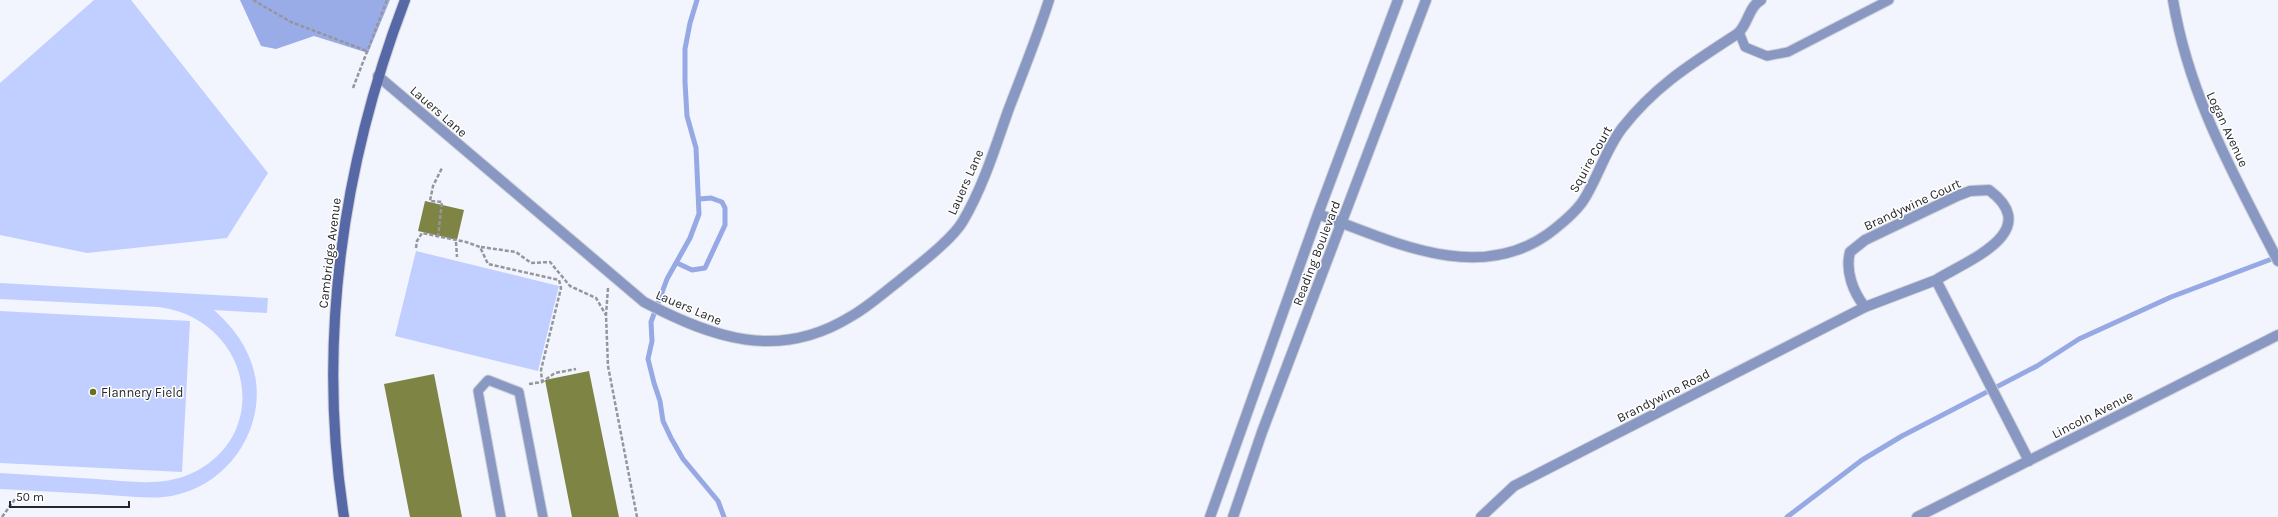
<svg xmlns="http://www.w3.org/2000/svg" width="2278" height="517" font-family="Karla,sans-serif">
  <rect width="100%" height="100%" fill="#f2f5fd"/>
  <path fill="#c0cfff" d="M94,0h37l137,173 -41,65 -140,15 -87,-18v-152z
    M416,251l143,35 -21,85 -143,-35z
    M0,283l268,15 -1,15 -53,-3c28,25 47,57 42,96 -6,47 -44,86 -92,91 -23,2 -47,-2 -70,-3 -31,-2 -63,-3 -94,-5v-16c32,2 65,4 97,6 30,2 64,8 93,-5 85,-38 61,-155 -31,-167l-159,-8z
    M0,311l190,10 -8,151 -182,-9z"/>
  <path fill="#9aace8" d="M240,0h150l-22,53 -54,-17 -38,13 -15,-3z"/>
  <g fill="none" stroke-linecap="round" stroke-linejoin="round">
    <path stroke="#96a9e4" stroke-width="5" d="M697,0l-7,23 -5,26v33l2,34 9,32 3,66 -9,24 -23,41 -10,27 -6,16 1,19 -4,18 6,24 6,18 3,20 8,17 12,21 35,42 6,16
      M677,263l15,7 13,-2 20,-43v-17l-3,-6 -11,-4 -12,1
      M1787,517l75,-57 40,-24 135,-70 42,-27 92,-42 106,-40"/>
  </g>
  <path fill="#7e8443" d="M425,201l39,9 -7,30 -39,-9z
    M589,371l30,146h-47l-27,-137z
    M434,374l28,143h-52l-26,-133z"/>
  <g fill="none" stroke-linecap="round" stroke-linejoin="round">
    <defs>
      <path id="lane" d="M1739,32l6,15 22,9 21,-4 101,-52
        M501,517l-23,-126 10,-11 31,12 24,125"/>
      <path id="street" d="M2173,0c16,97 61,175 105,261
        M378,76l266,226c69,36 134,59 206,15 18,-10 33,-24 49,-36 18,-15 53,-41 64,-60 20,-34 32,-73 45,-110 14,-37 29,-73 41,-111
        M1318,214c72,26 158,71 230,20 12,-9 26,-20 35,-33 15,-23 23,-53 40,-74 34,-43 70,-64 114,-93 11,-8 11,-27 24,-34
        M1865,307c-12,-15 -20,-36 -15,-55l15,-12 92,-44 13,-5 19,-1c56,42 -23,71 -53,90
        M1210,517l108,-303 80,-214
        M1233,517l29,-85 164,-432
        M1481,517l33,-31 78,-40 273,-139 71,-27 93,181
        M1917,517l361,-182"/>
      <path id="secondary" d="M344,517c-27,-175 -2,-352 61,-517"/>
    </defs>
    <use href="#lane" stroke="#cdd0d7" stroke-width="11"/>
    <use href="#street" stroke="#cdd0d7" stroke-width="12"/>
    <use href="#secondary" stroke="#cdd0d7" stroke-width="12"/>
    <path stroke="#94969c" stroke-width="2.5" stroke-dasharray="4 2" stroke-linecap="butt" d="M253,0l38,22 76,29
      M353,88l34,-88
      M438,237l4,-35 -12,-1 3,-15 9,-18
      M456,242l1,15
      M481,247l35,5 15,11 19,-1 20,24 26,12 10,17
      M416,248l1,-7 5,-8 44,9 14,5 8,17 71,16 2,8 -20,82 1,12
      M608,288l-2,27 2,51 29,151
      M529,384l13,-2 13,-9 21,-4
      M2,517l13,-18"/>
    <use href="#lane" stroke="#8997c3" stroke-width="9"/>
    <use href="#street" stroke="#8997c3" stroke-width="10"/>
    <use href="#secondary" stroke="#5768a7" stroke-width="10"/>
  </g>
  <circle fill="#6b7118" stroke="#fff" stroke-width="1.5" cx="93" cy="392" r="4"/>
  <g text-anchor="middle" stroke-width="3" stroke-linejoin="round" paint-order="stroke">
    <g font-size="13" fill="#26272b" stroke="#fff">
      <text transform="translate(439 111) rotate(41)" y="5">Lauers Lane</text>
      <text transform="translate(2228 129) rotate(65)" y="5">Logan Avenue</text>
      <text transform="translate(1590 159) rotate(-61)" y="5">Squire Court</text>
      <text transform="translate(965 182) rotate(-66)" y="5">Lauers Lane</text>
      <text transform="translate(1912 204) rotate(-25)" y="5">Brandywine Court</text>
      <text transform="translate(329 253) rotate(-83)" y="5">Cambridge Avenue</text>
      <text transform="translate(1316 253) rotate(-69)" y="5">Reading Boulevard</text>
      <text transform="translate(689 307) rotate(23)" y="5">Lauers Lane</text>
      <text transform="translate(1663 395) rotate(-27)" y="5">Brandywine Road</text>
      <text transform="translate(2092 414) rotate(-27)" y="5">Lincoln Avenue</text>
    </g>
    <g font-size="13" fill="#26272b" stroke="#fff" text-anchor="start">
      <text x="101" y="397">Flannery Field</text>
    </g>
  </g>
  <path d="M10 501v6h119v-6" fill="none" stroke="#26272b" stroke-width="2"/>
  <text x="16" y="501" font-size="12" fill="#26272b" stroke="#ffffff" stroke-width="3" paint-order="stroke">50 m</text>
</svg>
